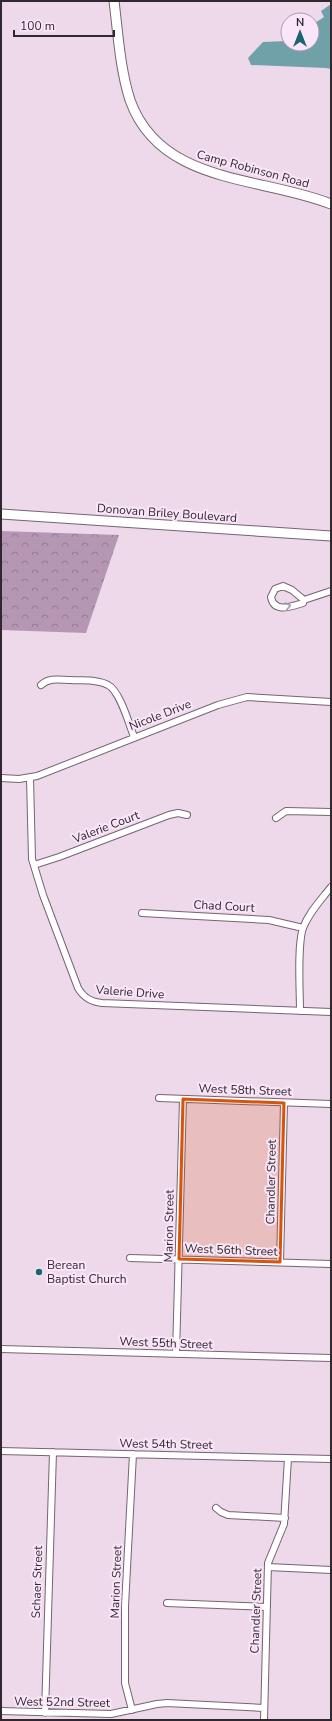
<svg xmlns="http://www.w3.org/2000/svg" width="332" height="1721" font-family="'Nunito Sans',sans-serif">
  <defs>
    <pattern id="forest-crowns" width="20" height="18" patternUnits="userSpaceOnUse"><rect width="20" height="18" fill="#b697b3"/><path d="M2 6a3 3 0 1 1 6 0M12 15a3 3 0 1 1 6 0" fill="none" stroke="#947b92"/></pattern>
  </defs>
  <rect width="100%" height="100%" fill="#edd9ea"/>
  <path fill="url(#forest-crowns)" d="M1,531l118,4 -33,98 -85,-3z"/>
  <path fill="#70a1a8" d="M331,4v65l-5,-1 -75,-3 -3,-7 15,-16 25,-1v3h24v-19l12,-8 -3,-6z"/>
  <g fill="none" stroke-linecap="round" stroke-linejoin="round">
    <defs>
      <path id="street" d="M304,600l-12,-10 -9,-4 -8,3 -4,8c3,17 21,9 32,6l1,-3 27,-9
        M41,685c9,-8 19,-5 30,-5 11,1 27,-1 37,5 12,6 21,39 26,52
        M1,778l18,1 18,-3 181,-71 29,-8 84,5
        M30,778l2,81 11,36 35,93c6,10 13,14 24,15l229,9
        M276,818l10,-7 45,1
        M34,865l25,-8 110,-42 9,-2 9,2
        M142,913l127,7 34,8
        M300,1011c0,-20 -3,-66 3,-83 6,-16 18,-28 28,-41
        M159,1098l172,6
        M130,1258l201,6
        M280,1262l4,-159
        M1,1349l330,9
        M176,1354l7,-255
        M1,1451l330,8
        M216,1508l5,4 7,3 57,3
        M268,1567l63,3
        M167,1603l100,4
        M132,1710l-7,-27v-77l8,-152
        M1,1711l110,3 46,-10 10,-1 97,5
        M45,1713l8,-261
        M264,1720l4,-157 16,-39 4,-66"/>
      <path id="secondary" d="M114,1c4,32 6,68 16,99 30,85 131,76 201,104
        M1,514l330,22"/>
    </defs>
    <use href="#street" stroke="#756473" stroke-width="8"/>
    <use href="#secondary" stroke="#756473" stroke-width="11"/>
    <use href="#street" stroke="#fff" stroke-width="6"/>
    <use href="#secondary" stroke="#fff" stroke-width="9"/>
  </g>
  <defs><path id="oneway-chevron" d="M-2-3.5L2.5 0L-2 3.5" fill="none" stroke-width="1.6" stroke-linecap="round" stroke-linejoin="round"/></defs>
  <use stroke="#a19ea1" href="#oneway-chevron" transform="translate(288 606) rotate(-12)"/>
  <path fill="#d65410" fill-opacity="0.2" stroke="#d65410" stroke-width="3" stroke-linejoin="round" d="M183,1099l101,4 -4,159 -101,-3z"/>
  <circle fill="#1a6670" stroke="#fae6f8" stroke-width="1.5" cx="39" cy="1272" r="4"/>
  <g text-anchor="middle" stroke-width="4" stroke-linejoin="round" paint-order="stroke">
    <g font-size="12" fill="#2f282f" stroke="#fae6f8">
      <text transform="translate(253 169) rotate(15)" y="4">Camp Robinson Road</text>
      <text transform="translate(167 513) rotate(4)" y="4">Donovan Briley Boulevard</text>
      <text transform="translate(160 715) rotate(-21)" y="4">Nicole Drive</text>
      <text transform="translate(106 827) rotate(-21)" y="4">Valerie Court</text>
      <text transform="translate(224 906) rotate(3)" y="4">Chad Court</text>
      <text transform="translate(130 992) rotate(4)" y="4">Valerie Drive</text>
      <text transform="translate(245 1090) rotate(2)" y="4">West 58th Street</text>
      <text transform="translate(271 1182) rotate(-89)" y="4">Chandler Street</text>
      <text transform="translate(169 1226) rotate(-89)" y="4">Marion Street</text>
      <text transform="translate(231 1250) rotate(2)" y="4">West 56th Street</text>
      <text transform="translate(166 1343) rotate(2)" y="4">West 55th Street</text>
      <text transform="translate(166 1444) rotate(1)" y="4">West 54th Street</text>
      <text transform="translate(37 1582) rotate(-88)" y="4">Schaer Street</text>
      <text transform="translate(116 1582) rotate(-88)" y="4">Marion Street</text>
      <text transform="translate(256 1611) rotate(-88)" y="4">Chandler Street</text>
      <text transform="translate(62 1702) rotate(1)" y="4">West 52nd Street</text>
    </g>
    <g font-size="12" fill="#2f282f" stroke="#fae6f8" text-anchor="start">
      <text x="47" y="1269">Berean<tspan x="47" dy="14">Baptist Church</tspan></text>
    </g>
  </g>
  <rect width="332" height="1721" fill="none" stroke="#2f282f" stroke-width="4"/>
  <g transform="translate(300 32)"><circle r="19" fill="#fae6f8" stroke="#a99aa8"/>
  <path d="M0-3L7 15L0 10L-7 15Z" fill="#1a6670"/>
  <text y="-6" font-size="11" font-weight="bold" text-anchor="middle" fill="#2f282f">N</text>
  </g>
  <path d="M14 30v6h100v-6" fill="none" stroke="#2f282f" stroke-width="2"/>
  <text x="20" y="30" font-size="12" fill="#2f282f" stroke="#fae6f8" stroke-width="3" paint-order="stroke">100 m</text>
</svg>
